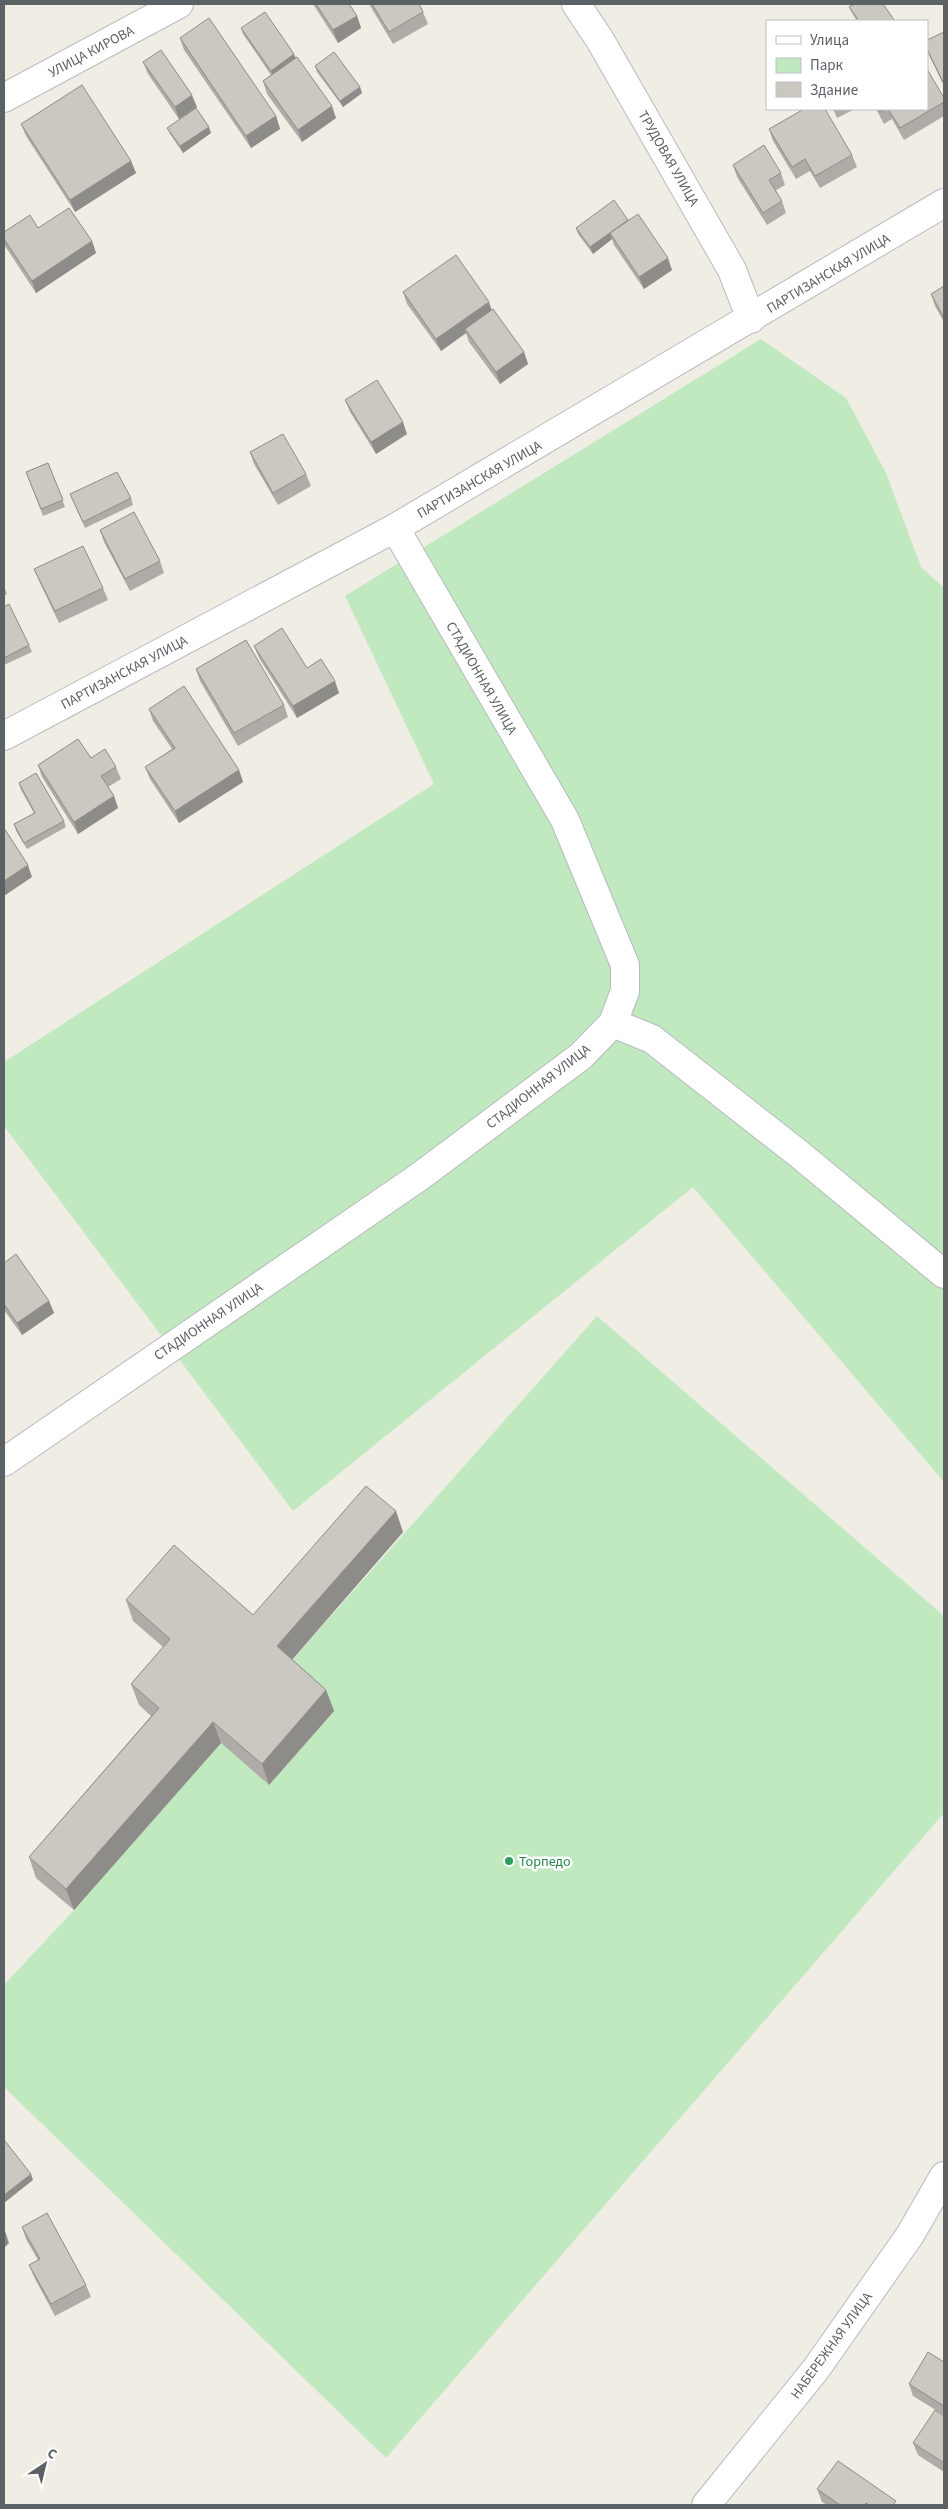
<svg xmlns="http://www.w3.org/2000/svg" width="948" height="2509" font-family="'Source Sans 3',sans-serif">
  <rect width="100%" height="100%" fill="#f0ede5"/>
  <path fill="#c0e9bf" d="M761,339l85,59 40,75 35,94 23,21v894l-251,-295 -400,324 -289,-385v-64l430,-278 -89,-188z
    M597,1316l347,300v197l-558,645 -382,-371v-102l70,-75 147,-167 48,42 65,-74 -49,-43z"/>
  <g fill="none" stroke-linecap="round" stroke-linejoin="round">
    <defs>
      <path id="minor" d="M576,4l24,36 132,230 19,49
        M4,98l175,-94
        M4,736l391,-208 549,-325
        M613,1023l39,16 147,115 145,120
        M4,1462l415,-285 162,-121 32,-33 12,-32v-26l-60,-145 -170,-292
        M706,2505l110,-136 94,-134 34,-59"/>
    </defs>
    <use href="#minor" stroke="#b7bbc0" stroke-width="30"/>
    <use href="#minor" stroke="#fff" stroke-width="28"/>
  </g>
  <path fill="#afaca7" d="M313,4h36l8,12 4,12 -23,15z
    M369,4h50l4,8 5,12 -35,20z
    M849,7l46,14h-38l-5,-8z
    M241,28l55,30 40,60 -34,24 -35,-48 -4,-13 8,-6 -28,-41z
    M944,32v54l-17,-35v-11z
    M180,38l96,78 4,13 -29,19 -67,-98z
    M143,62l54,45 -18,12 -31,-45z
    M315,66l45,21 2,6 -19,14 -26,-35z
    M944,98v18l-40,24 -12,-21 -8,5 -8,-15h51z
    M833,109h22l-18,9z
    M21,124l110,37 5,12 -61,39 -49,-76z
    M167,128l44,5 -28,20 -13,-19z
    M769,129l83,26 5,12 -37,21 -10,-17 -14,8 -23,-38z
    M733,165l48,8 4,12 -10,6 7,10 4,12 -19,12 -30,-48z
    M628,220l44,50 -28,19 -30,-44 -2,-6 -19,15 -15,-20 -2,-6z
    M38,228l54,13 4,12 -60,40 -31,-47 -1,-3v-11z
    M944,286v36l-9,-16 -4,-12z
    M403,292l89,18 32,42 4,12 -28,20 -31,-42 -3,-9 -25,18 -34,-47z
    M345,400l62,34 -31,20 -26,-42z
    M250,452l56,22 5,12 -33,19 -24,-41z
    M48,463l17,44 -22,9 -17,-44z
    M70,494l61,4 2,7 -48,23z
    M100,530l60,31 4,12 -34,18 -26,-49z
    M34,569l69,19 5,12 -49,23 -20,-42z
    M4,586l3,8 -3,2z
    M4,607l25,38 3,7 -28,13z
    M254,646l53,22 32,25 -42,25 -38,-60z
    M196,669l88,36 4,12 -50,29 -38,-65z
    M149,709l90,61 4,12 -64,41 -29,-44 -5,-12 27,-18 -19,-28z
    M91,758l25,9 5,12 -13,8 6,9 4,12 -40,26 -36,-57 -4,-12z
    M19,783l45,38 2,6 -39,22 -11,-18 -2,-7 20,-11 -13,-23z
    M4,1263l45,38 5,12 -32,22 -18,-25z
    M403,1532l-111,127 34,31 8,21 -65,74 -48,-42 -147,167 -38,-32 -7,-21 122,-141 -12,-11 -8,-21 32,-37 -30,-26 -7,-21 127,15z
    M22,2227l64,58 5,12 -36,19 -21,-39 -5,-12 9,-5 -12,-21z
    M944,2362v53l-31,-19 -4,-12z
    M944,2416v56l-26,-17 -5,-12z
    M817,2489l80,16h-70l-5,-3z"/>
  <path fill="#8e8c88" d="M357,16l4,12 -23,15 -5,-13z
    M294,54l3,7 -24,16 -2,-6z
    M360,87l2,6 -19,14 -3,-6z
    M192,95l5,12 -18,12 -4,-12z
    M332,106l4,12 -34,24 -4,-12z
    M276,116l4,13 -29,19 -5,-12z
    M209,127l2,6 -28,20 -3,-7z
    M131,161l5,12 -61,39 -5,-12z
    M610,233l2,6 -19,15 -3,-7z
    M92,241l4,12 -60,40 -4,-12z
    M668,258l4,12 -28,19 -5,-12z
    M489,302l4,12 -28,15 1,4 -25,18 -5,-12z
    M524,352l4,12 -28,20 -4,-12z
    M403,422l4,12 -31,20 -5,-12z
    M335,681l4,12 -42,25 -4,-12z
    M239,770l4,12 -64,41 -4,-12z
    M114,796l4,12 -40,26 -4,-12z
    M28,865l4,12 -28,19v-15z
    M49,1301l5,12 -32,22 -5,-12z
    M396,1511l7,21 -118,136 -8,-22z
    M326,1690l8,21 -65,74 -7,-21z
    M213,1722l8,21 -147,167 -8,-21z
    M31,2174l2,6 -29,23v-8z
    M5,2231l4,12 -5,5v-16z"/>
  <path fill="#cbc8c2" stroke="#8e8c88" d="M316,4h33l8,12 -24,14z
    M372,4h47l4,8 -34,20z
    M854,4h29l12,17h-36l-10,-14z
    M265,12l29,42 -23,17 -30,-43z
    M209,18l67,98 -30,20 -66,-98z
    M944,32v52l-17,-35v-9z
    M161,50l31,45 -17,12 -32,-45z
    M334,52l26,35 -20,14 -25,-35z
    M297,57l35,49 -34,24 -35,-49z
    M927,69l17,29v4l-44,26 -12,-19h39z
    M82,85l49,76 -61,39 -49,-76z
    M196,108l13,19 -29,19 -13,-18z
    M804,109h21l27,46 -37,21 -10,-17 -13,8 -23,-38z
    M878,109h7l-5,3z
    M764,145l17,28 -12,7 13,21 -19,12 -30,-48z
    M614,200l14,20 -38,27 -14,-19z
    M69,208l23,33 -60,40 -28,-42v-7l26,-17 8,13z
    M638,214l30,44 -29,19 -29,-44z
    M456,255l33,47 -53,37 -33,-47z
    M944,286v32l-13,-24z
    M493,309l31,43 -28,20 -31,-43z
    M377,380l26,42 -32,20 -26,-42z
    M283,434l23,40 -33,19 -23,-41z
    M48,463l15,37 -22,9 -15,-37z
    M117,472l14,26 -48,24 -13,-28z
    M134,512l26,49 -35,18 -25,-49z
    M83,546l20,42 -48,23 -21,-42z
    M9,604l20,41 -25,13v-51z
    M282,628l25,40 14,-9 14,22 -42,25 -39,-60z
    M246,640l38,65 -50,28 -38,-64z
    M184,686l55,84 -64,41 -30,-44 30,-19 -26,-39z
    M78,739l13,19 14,-9 11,18 -15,9 13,20 -40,26 -36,-57z
    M36,773l28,48 -40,22 -10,-19 21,-11 -16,-30z
    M4,828l24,37 -24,16z
    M16,1254l33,47 -32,22 -13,-19v-41z
    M366,1486l30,25 -119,135 49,44 -64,74 -49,-42 -147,167 -37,-32 130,-149 -28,-24 39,-45 -44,-39 48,-55 79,70z
    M5,2141l26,33 -27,21v-53z
    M47,2213l39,72 -35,19 -22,-39 11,-6 -18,-32z
    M928,2352l16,10v44l-35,-22z
    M935,2410l9,6v47l-31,-20z
    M838,2461l58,40 -3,4h-24l-3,-2 -1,2h-25l-23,-16z"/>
  <circle fill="#2e9e5b" stroke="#fff" stroke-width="2" cx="509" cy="1861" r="5"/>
  <g text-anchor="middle" stroke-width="5" stroke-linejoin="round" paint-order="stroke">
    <g font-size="14" fill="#5c6166" stroke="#fff">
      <text transform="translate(91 51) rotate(-28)" y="5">УЛИЦА КИРОВА</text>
      <text transform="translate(669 158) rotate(60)" y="5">ТРУДОВАЯ УЛИЦА</text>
      <text transform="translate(828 273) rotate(-31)" y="5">ПАРТИЗАНСКАЯ УЛИЦА</text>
      <text transform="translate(479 479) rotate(-30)" y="5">ПАРТИЗАНСКАЯ УЛИЦА</text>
      <text transform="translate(124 672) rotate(-28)" y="5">ПАРТИЗАНСКАЯ УЛИЦА</text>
      <text transform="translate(482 678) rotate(60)" y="5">СТАДИОННАЯ УЛИЦА</text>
      <text transform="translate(538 1086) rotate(-38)" y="5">СТАДИОННАЯ УЛИЦА</text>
      <text transform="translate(208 1321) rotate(-34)" y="5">СТАДИОННАЯ УЛИЦА</text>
      <text transform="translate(831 2345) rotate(-54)" y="5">НАБЕРЕЖНАЯ УЛИЦА</text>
    </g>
    <g font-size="14" fill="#27864d" stroke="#fff" text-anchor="start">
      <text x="519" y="1866">Торпедо</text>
    </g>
  </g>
  <rect width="948" height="2509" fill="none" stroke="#5c6166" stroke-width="10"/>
  <rect x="766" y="20" width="162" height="90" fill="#ffffff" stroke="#bec0c2"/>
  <rect x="776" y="36" width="25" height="8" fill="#ffffff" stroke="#bec0c2"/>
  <text x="810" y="45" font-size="15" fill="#5c6166">Улица</text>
  <rect x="776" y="58" width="25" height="15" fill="#c0e9bf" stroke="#bec0c2"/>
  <text x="810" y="70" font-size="15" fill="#5c6166">Парк</text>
  <rect x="776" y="82" width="25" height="15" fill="#cbc8c2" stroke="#bec0c2"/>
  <text x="810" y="95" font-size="15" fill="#5c6166">Здание</text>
  <g transform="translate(45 2464) rotate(35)" stroke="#ffffff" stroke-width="4" paint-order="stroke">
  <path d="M0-4L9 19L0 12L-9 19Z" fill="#5c6166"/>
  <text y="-8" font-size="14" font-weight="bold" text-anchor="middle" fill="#5c6166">С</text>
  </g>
</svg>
